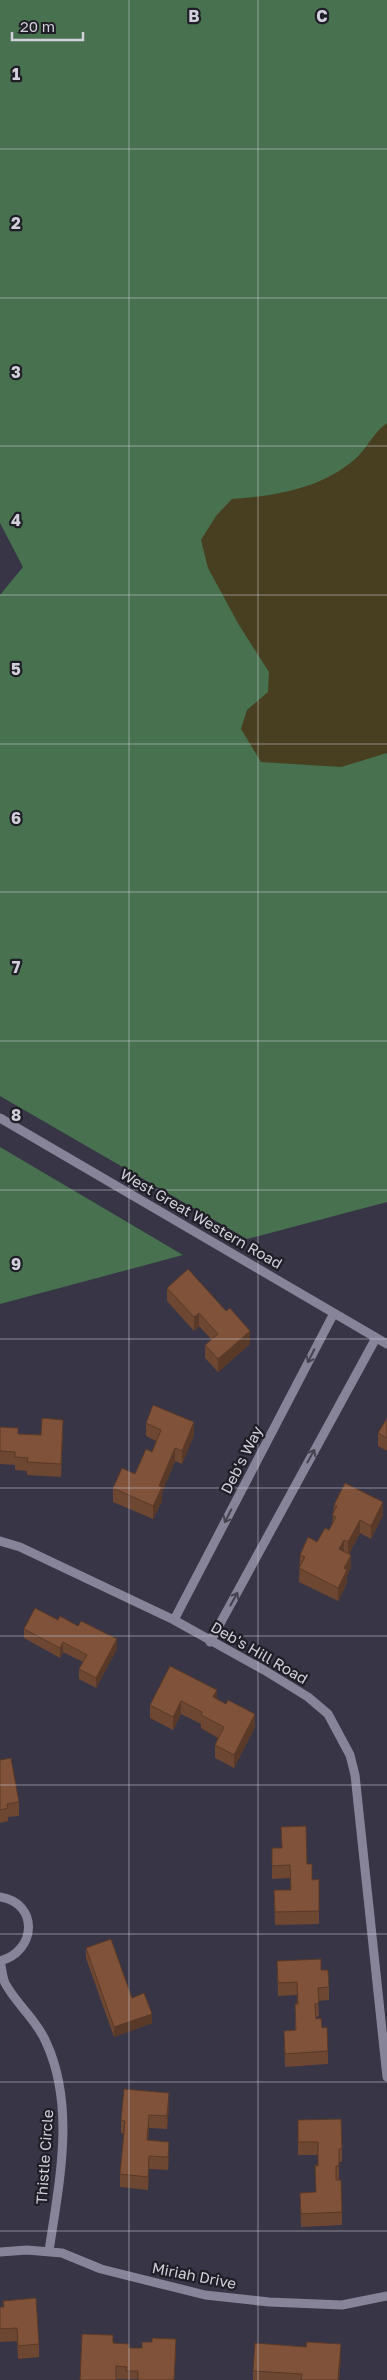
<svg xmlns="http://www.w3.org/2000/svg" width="387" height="2380" font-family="'Golos Text',sans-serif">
  <rect width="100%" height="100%" fill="#373546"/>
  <path fill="#47714f" d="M0,0h387v1202l-140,37 -247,-143v-501l23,-28 -23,-44z
    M0,1147l183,108 -183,49z"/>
  <path fill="#473f1f" d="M387,423v330l-46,14 -80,-5 -20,-33 6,-19 21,-18 1,-20 -30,-47 -31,-57 -7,-28 15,-24 16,-17c42,-3 88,-10 122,-39 12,-10 19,-27 33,-37z"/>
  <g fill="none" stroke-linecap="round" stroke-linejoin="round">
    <path stroke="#878499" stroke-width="9" d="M0,1118l387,226
      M0,1541l20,6 154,73 90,50 44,27 20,17 22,41 5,20 32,302
      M174,1620l160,-307
      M210,1642l166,-304
      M0,1897c39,6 37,54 0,64
      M0,1961c2,7 2,15 5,22 11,21 32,37 41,59 30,65 13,141 3,209
      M0,2252l27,-2 35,3 39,16 104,26 64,7 73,3 45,-9"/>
  </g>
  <path fill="#6d4731" d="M167,1288l59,23 24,33 -32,28 -13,-14v-13l7,-5 -13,-14 -5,5 -27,-30z
    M387,1418v33l-9,-5v-13z
    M146,1423l48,12 -12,29 -7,-3 -13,32v8l-9,18 -40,-17v-14l22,-14 17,-22 4,-11 -10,-5z
    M0,1427l18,7 23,1 22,-2 -2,44 -34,-2v-4l-12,-1v-5l-15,-1z
    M334,1505l49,10 -12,24 -11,-6 -11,21 2,14 -4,8v7l-9,18 -39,-19 1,-27 17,-13 12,-12 3,-6z
    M58,1620l59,29 -21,39 -17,-9v-10l4,-7 -20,-10 -3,6 -36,-20v-9z
    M170,1666l85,61 -21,41 -19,-10v-13l3,-7 -17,-10v-4l-20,-10 -8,16 -23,-12v-13z
    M0,1760l19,42v14l-11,1v4l-8,2z
    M272,1848l35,16 5,16 7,-1v45l-44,1 -1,-35h17l-1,-12 -18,1z
    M86,1948l46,50 20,25 -38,14 -28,-79z
    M277,1961l44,9 8,17v13l-11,1 1,15 -3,1v2l6,9 6,23v13l-43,3 -1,-36 11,-1v-26h2v-9l-19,1z
    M169,2106l-2,23 -18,-1 -1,12 21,15 -1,15 -19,-1 -1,21 -28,-3v-13l4,-40 -3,-1v-13z
    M298,2120l44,29v13h-3v17l3,33v13l-41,2 -1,-34 16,-1 -1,-27 3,1v-11h-20z
    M3,2301l36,43v13l-21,2 -1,-18 -17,1v-35h3z
    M113,2343l16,5 47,4 -2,28 -58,-1z
    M341,2357l-2,23h-86v-9z"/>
  <path fill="#593928" d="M199,1313v13l-5,5v-14z
    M250,1331v13l-32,28v-13z
    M63,1420v13l-2,44v-13z
    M194,1422v13l-12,29v-13z
    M175,1448v13l-13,32v8l-9,18v-13l6,-20z
    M383,1502v13l-12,24v-13z
    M360,1520v13l-12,22v-13z
    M344,1540v13l-5,-4z
    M351,1555v13l-4,8v7l-9,18v-13l6,-20z
    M117,1639v10l-21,39v-10z
    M63,1642v10l-3,6v-10z
    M217,1690v13l-4,-6z
    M181,1701v13l-8,16v-13z
    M255,1714v13l-21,41v-13z
    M152,2014v9l-38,14v-10z
    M169,2093v13l-2,23v-13z
    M149,2115v13l-2,25v-13z
    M169,2142v13l-1,15v-13z
    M149,2156v13l-1,21v-13z
    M341,2344v13l-2,23h-1z"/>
  <path fill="#7f5239" stroke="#593928" d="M188,1269l38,42 4,-3 20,23 -32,28 -13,-14 13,-11 -19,-21 -5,4 -27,-29z
    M153,1405l41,17 -12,29 -7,-3 -16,38 3,1 -9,19 -40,-18 9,-20 13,6 11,-25 6,3 9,-22 -15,-7z
    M42,1418l21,2 -2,44 -34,-2 1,-4 -13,-1v-5l-15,-1v-24l18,1v6l23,1z
    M387,1418v20l-9,-5z
    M345,1483l38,19 -12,24 -11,-6 -12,22 -4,-2 -5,9 12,6 -7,13 3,2 -9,18 -39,-20 6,-11 -5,-2 8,-18 9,5 8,-14 4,2 7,-13 -4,-2 5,-9 -3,-1z
    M35,1608l23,12 2,-4 18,10 3,-5 36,18 -21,39 -17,-9 8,-14 -24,-13 -3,6 -36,-19z
    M170,1666l47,24 -4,7 13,7 2,-4 27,14 -21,41 -19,-10 9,-18 -23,-12 1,-3 -21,-11 -8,16 -23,-12z
    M11,1758l8,44 -12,2 1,4 -8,2v-50z
    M306,1826l1,38h5v16l7,-1v32l-44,1 -1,-22h17l-1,-25 -18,1v-18h10l-1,-21z
    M111,1939l21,59 12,-5 8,21 -38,13 -28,-79z
    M321,1959v11h7l1,17 -11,1 1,15 -4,1 1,15 5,-1 1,10 5,-1 1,24 -43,3 -1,-23 12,-1 -1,-26h3l-1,-22 -19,1 -1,-22z
    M124,2089l45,4 -2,23 -18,-1 -2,25 22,2 -1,15 -19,-1 -1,21 -28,-3 5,-53 -4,-1z
    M341,2119l1,30h-3v17h-3v14h5l1,32 -41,2 -1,-21 16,-1 -1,-27 3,1v-24h-20v-22z
    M36,2298l3,46 -21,2 -1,-18 -17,1v-22h4l-1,-6z
    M82,2334l31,1v8l16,1v4h13v-6h10v-4l24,1 -2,41h-36v-9h-12l1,-4 -11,-1v14h-36z
    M307,2342l34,2 -3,36h-37l1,-6 -49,-3 2,-28 51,4z"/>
  <defs><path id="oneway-shaft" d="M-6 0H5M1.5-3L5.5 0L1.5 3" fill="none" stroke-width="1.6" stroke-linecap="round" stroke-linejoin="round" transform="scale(1.25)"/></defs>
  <g stroke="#43424e">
    <use href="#oneway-shaft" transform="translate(311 1356) rotate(117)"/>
    <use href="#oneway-shaft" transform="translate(311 1456) rotate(-61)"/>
    <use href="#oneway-shaft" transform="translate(228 1516) rotate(117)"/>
    <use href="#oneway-shaft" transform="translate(234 1599) rotate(-61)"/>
  </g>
  <path fill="none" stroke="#d1d0db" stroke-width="1" stroke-opacity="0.55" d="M129,0v2380M258,0v2380M0,149h387M0,298h387M0,446h387M0,595h387M0,744h387M0,892h387M0,1041h387M0,1190h387M0,1339h387M0,1488h387M0,1636h387M0,1785h387M0,1934h387M0,2082h387M0,2231h387"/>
  <g text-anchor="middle" stroke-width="4.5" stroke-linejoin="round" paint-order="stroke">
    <g font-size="15" fill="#d1d0db" stroke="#1f1e26">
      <text transform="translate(201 1219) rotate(30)" y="5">West Great Western Road</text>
      <text transform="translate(242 1460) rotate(-63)" y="5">Deb's Way</text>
      <text transform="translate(259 1653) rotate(30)" y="5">Deb's Hill Road</text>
      <text transform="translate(45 2157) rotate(-86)" y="5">Thistle Circle</text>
      <text transform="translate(194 2276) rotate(11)" y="5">Miriah Drive</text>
    </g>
  </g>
  <g font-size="16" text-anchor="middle" font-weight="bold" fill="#d1d0db" stroke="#1f1e26" stroke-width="4.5" stroke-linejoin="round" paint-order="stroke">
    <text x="194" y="22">B</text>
    <text x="322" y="22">C</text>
    <text x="16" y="80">1</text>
    <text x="16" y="229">2</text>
    <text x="16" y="378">3</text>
    <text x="16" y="526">4</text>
    <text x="16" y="675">5</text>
    <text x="16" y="824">6</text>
    <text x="16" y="973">7</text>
    <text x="16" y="1121">8</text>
    <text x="16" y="1270">9</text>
  </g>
  <path d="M12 32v8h71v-8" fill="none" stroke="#d1d0db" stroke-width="2.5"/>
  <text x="20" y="32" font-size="15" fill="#d1d0db" stroke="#1f1e26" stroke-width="4" paint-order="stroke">20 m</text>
</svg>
